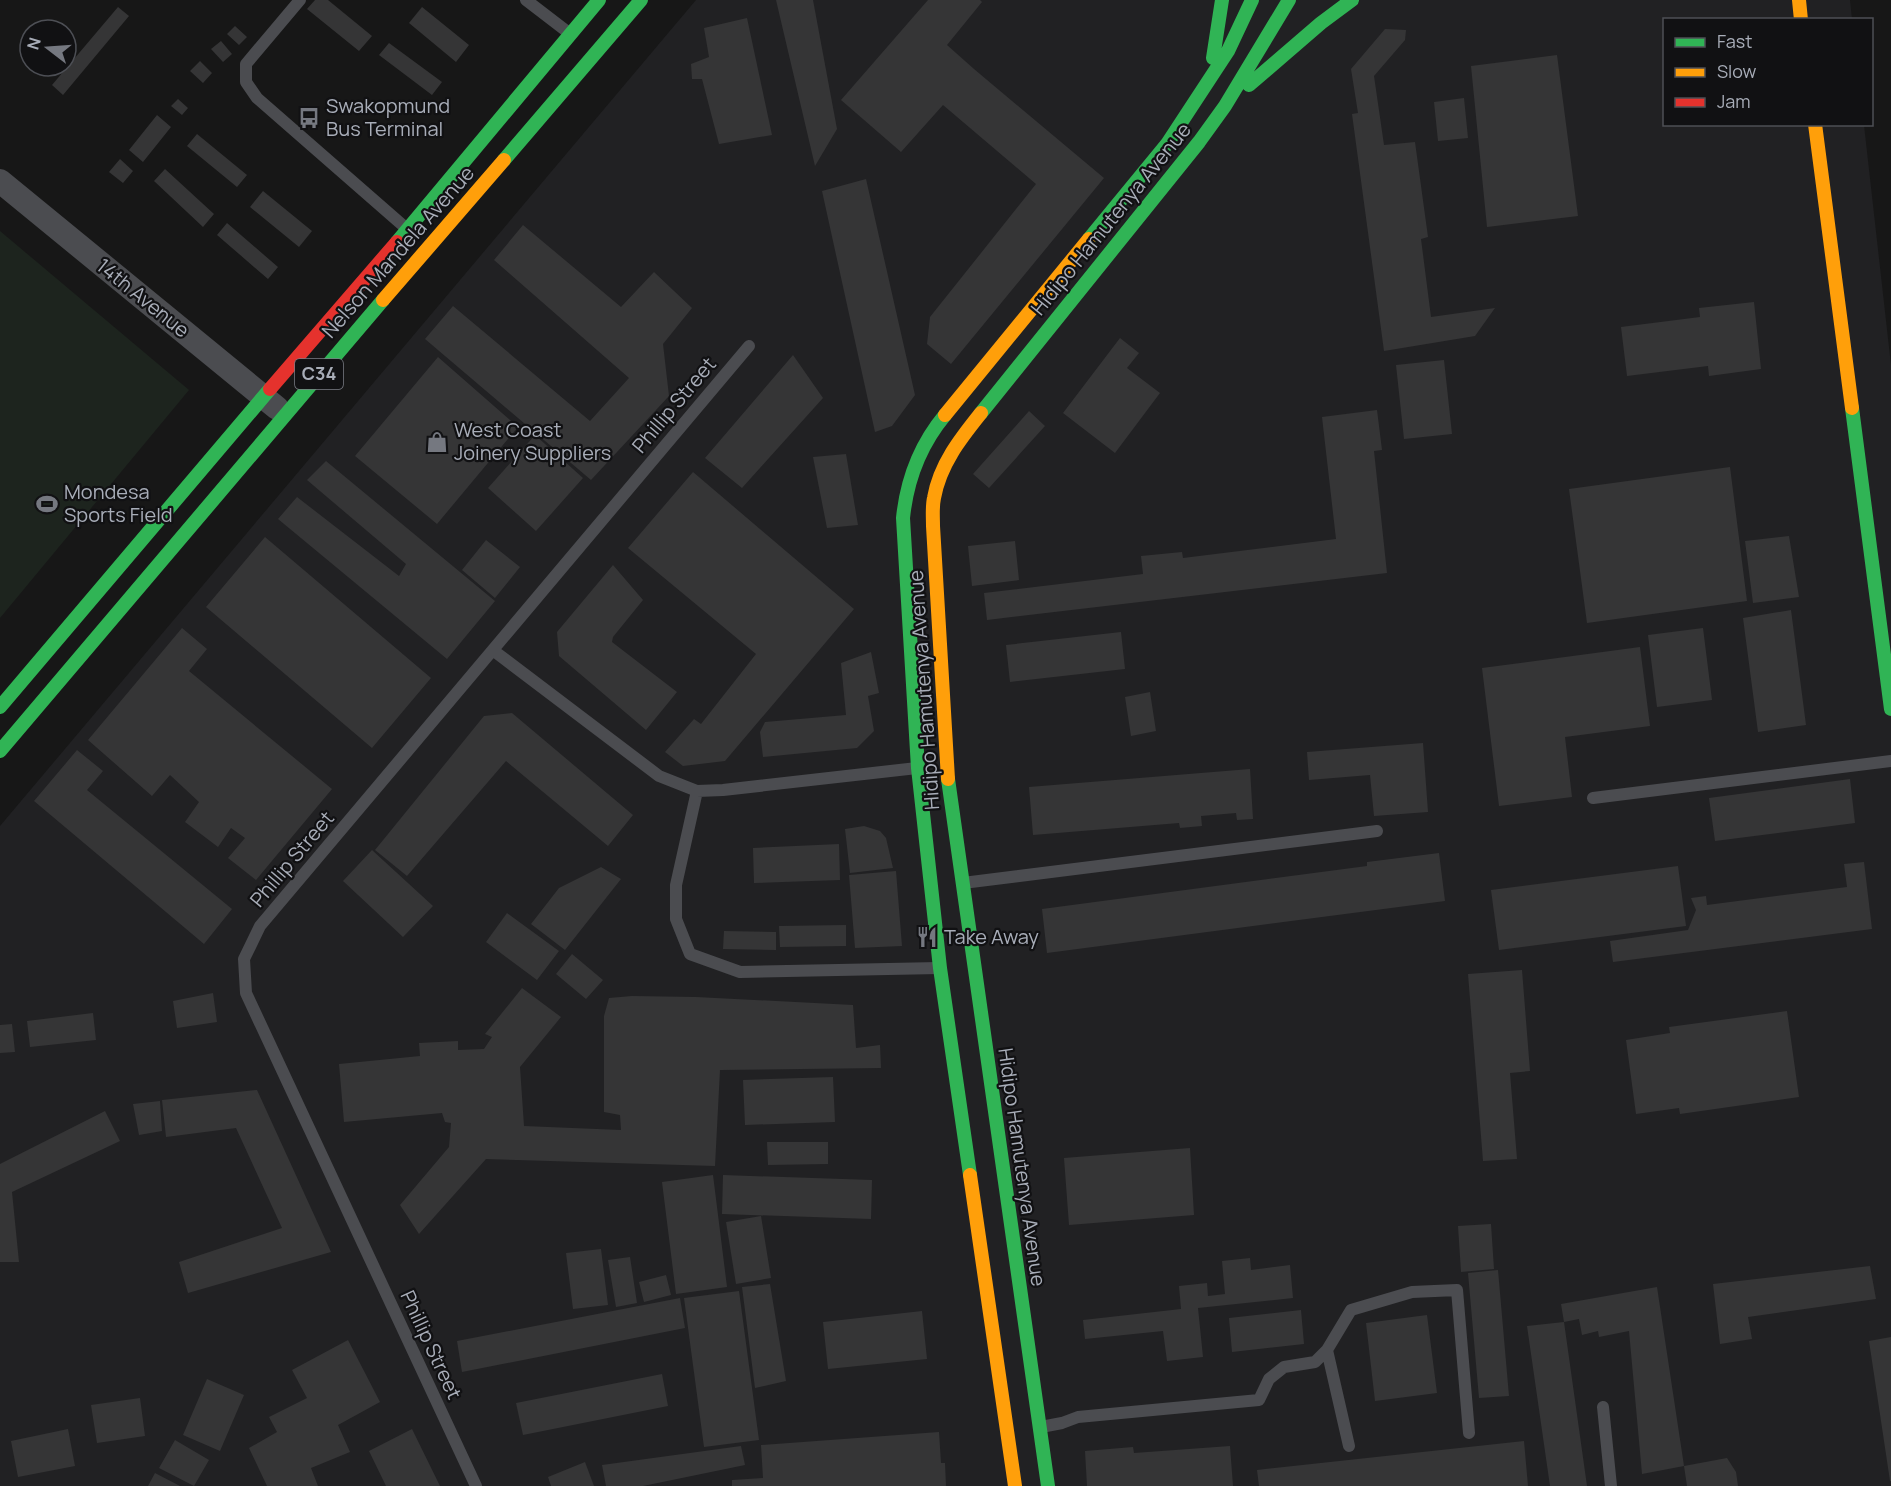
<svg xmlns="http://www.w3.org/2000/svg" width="1891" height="1486" font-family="Manrope,sans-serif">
  <rect width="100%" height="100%" fill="#171717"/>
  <path fill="#212123" d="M696,0h1154l2,19 -188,1v104l200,1 27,240v1121h-1891v-660z"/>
  <path fill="#1d241e" d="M0,231l189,159 -189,228z"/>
  <path fill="#353536" d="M315,0h13l44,36 -13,15 -52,-42z
    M776,0h37l24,129 -22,37z
    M928,0h52l2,2 -35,43 27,24 130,109 -153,186 -24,-20 3,-27 106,-133 -93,-79 -42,47 -60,-52z
    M118,7l11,9 -66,79 -11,-10z
    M422,7l47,38 -13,17 -47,-39z
    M747,18l25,117 -53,9 -17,-65h-10l-1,-15 18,-7 -5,-29z
    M235,26l12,11 -8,8 -12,-11z
    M1385,29l21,1 -1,10 -31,36 10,69 31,-3 13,95 -7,2 10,78 64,-9 -20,28 -91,15 -32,-237 6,-1 -7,-44z
    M221,41l11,13 -9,8 -12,-13z
    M389,43l53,39 -10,13 -53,-40z
    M1557,55l21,161 -91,11 -16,-161z
    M200,61l12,12 -9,10 -13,-12z
    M1464,98l4,40 -30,3 -4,-39z
    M178,99l10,9 -6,7 -11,-9z
    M157,115l14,12 -28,35 -14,-12z
    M197,134l50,41 -10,12 -50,-41z
    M120,159l13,12 -10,12 -14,-11z
    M165,169l49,45 -11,13 -49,-46z
    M866,179l49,216 -23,31 -17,6 -53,-241z
    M263,191l49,40 -13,16 -49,-40z
    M227,223l51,44 -10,12 -51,-44z
    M523,225l98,82 33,-35 38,36 -29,36 6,52 -78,84 -166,-141 28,-33 137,115 39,-43 -135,-118z
    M1754,302l7,67 -52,7 -1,-10 -81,10 -6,-49 79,-10 -1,-9z
    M1120,338l19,15 -12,15 33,25 -45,60 -52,-40z
    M793,355l30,43 -81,90 -37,-30z
    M438,357l80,70 -81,97 -82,-68z
    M1444,360l8,74 -48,5 -8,-74z
    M1377,410l5,40 -8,1 13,122 -400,47 -3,-27 159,-19 -2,-18 41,-4 1,6 153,-19 -14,-122z
    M1029,411l16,15 -56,62 -16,-14z
    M535,435l48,43 -47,53 -48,-43z
    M846,454l12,71 -31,3 -14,-71z
    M326,461l169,140 -48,58 -169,-140 19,-22 102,79 7,-12 -99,-84z
    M1730,467l17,134 -160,22 -18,-134z
    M693,472l161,137 -129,152 -42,5 -18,-14 29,-33 7,5 55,-70 -128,-106z
    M1789,536l10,61 -46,6 -8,-62z
    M265,537l166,141 -59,70 -166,-141z
    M486,540l34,27 -25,31 -33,-28z
    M1015,541l4,39 -47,6 -4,-40z
    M613,565l30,35 -30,37 -1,5 65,50 -31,38 -87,-74 -2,-24z
    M1791,610l15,115 -48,7 -15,-114z
    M182,628l25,21 -18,22 143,118 -76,91 -28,-22 17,-20 -14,-10 -13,19 -33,-25 14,-20 -29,-27 -18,21 -64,-56z
    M1703,628l9,72 -55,7 -9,-72z
    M1121,632l4,37 -115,13 -4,-37z
    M1640,647l10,79 -85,11 7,60 -73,9 -17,-138z
    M871,652l8,41 -11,3 6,35 -17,17 -94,9 -3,-25 5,-10 81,-7 -5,-52z
    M1150,692l6,39 -25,5 -6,-39z
    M512,713l121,102 -25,31 -102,-85 -99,115 -32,-26 109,-134z
    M1423,743l5,69 -54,4 -4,-41 -61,5 -2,-28z
    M77,750l26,21 -16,19 145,119 -28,35 -170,-143z
    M1250,769l3,50 -16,1 -1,-7 -35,3 1,10 -22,2 -1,-5 -146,12 -4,-48z
    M1850,779l5,44 -140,18 -6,-43z
    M864,826l16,5 6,7 7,30 -43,5 -5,-44z
    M839,844l1,36 -86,3 -1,-35z
    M372,850l61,56 -30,31 -60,-56z
    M1439,853l6,48 -398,52 -5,-44 325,-43v-4z
    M1864,862l8,67 -259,33 -3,-21 78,-11 8,-20 -5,-12 15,-2 1,9 140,-18 -3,-23z
    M1678,866l8,60 -187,24 -8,-60z
    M601,867l20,12 -56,71 -34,-26 28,-36z
    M896,871l6,75 -47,2 -6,-73z
    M507,913l52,38 -22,29 -51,-38z
    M846,925v21l-66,1 -1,-21z
    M724,931l52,1v18l-53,-1z
    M572,954l31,26 -17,19 -30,-25z
    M1522,970l8,101 -20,2 7,86 -34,2 -15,-187z
    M522,988l39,29 -41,50 4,59 97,4 -1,-15 -16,-3v-96l5,-18 23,-2 64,1 157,8 3,43 24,-3 1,23 -161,2 -5,96 -229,-7 -67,75 -19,-29 49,-58 2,-24 -6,-1 -3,-9 -98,9 -5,-58 81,-8 -1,-13 39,-2v9l26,-1 8,-12 -7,-3z
    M213,993l4,29 -40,6 -4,-27z
    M1787,1011l12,86 -119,17 -1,-6 -43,6 -10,-74 44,-7 -1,-6z
    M93,1013l3,27 -66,7 -3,-26z
    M12,1024l3,28 -15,1v-28z
    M833,1077l2,45 -90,3 -2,-45z
    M257,1090l74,162 -143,41 -9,-31 103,-34 -46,-100 -70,9 -4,-37z
    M160,1101l2,30 -23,4 -6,-31z
    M105,1111l15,30 -108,51 7,70h-19v-98z
    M767,1142h61v22l-60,1z
    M1190,1148l4,67 -125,10 -5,-67z
    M713,1175l14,112 -51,7 -14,-112z
    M723,1175l149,5 -1,39 -149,-5z
    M761,1216l10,62 -35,6 -10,-62z
    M1491,1224l3,45 -33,3 -3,-46z
    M601,1249l7,56 -35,4 -7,-56z
    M630,1257l7,46 -21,4 -8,-47z
    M1250,1258l1,12 39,-5 3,33 -95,10 5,49 -36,4 -4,-30 -78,8 -2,-19 98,-11 -2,-23 28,-3 1,13 17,-2 -3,-33z
    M1870,1266l6,33 -128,18 4,22 -32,5 -7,-60z
    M1498,1270l11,126 -30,2 -11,-125z
    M666,1275l5,20 -27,7 -5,-20z
    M770,1284l16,97 -31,7 -13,-101z
    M1657,1287l27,179 43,-8 9,14 2,14h-51l-3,-20 -42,8 -13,-143 -30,6 -1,-6 -16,4 -3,-16 -15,3 23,164h-37l-23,-160 37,-4 -3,-18z
    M739,1291l20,149 -55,7 -20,-149z
    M680,1298l5,30 -223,44 -5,-31z
    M1301,1310l3,34 -72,8 -3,-34z
    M922,1311l5,48 -99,10 -5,-47z
    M1427,1315l10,78 -62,8 -9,-78z
    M1891,1337v144h-1l-21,-140z
    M348,1340l32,62 -42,23 12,27 -39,16 7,18h-51l-18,-38 28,-16 -8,-15 38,-19 -15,-28z
    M662,1374l6,32 -145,29 -7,-32z
    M207,1379l37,16 -24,56 -37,-16z
    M140,1398l5,38 -48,7 -6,-38z
    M68,1429l7,37 -57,11 -7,-36z
    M412,1429l28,57h-54l-17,-35z
    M939,1432l2,31h4l1,23h-214v-6l31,-2 -2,-33z
    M175,1440l34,20 -15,26 -35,-18z
    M1524,1441l4,45h-269l-2,-16z
    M741,1446l4,19 -102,21h-37l-4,-21z
    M1230,1446l3,40h-146l-2,-35 48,-4 1,6z
    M585,1462l9,24h-43l-3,-9z
    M155,1473l25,13h-32z"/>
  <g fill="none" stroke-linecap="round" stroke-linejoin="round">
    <path stroke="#4b4c50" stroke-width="12" d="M300,0l-54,64v18l11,16 150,131
      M526,0l43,33
      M494,651l165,125 38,15 26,-1 194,-22
      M697,791l-21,94v34l14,35 50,18 199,-4
      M1593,798l298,-37
      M963,883l414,-52
      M1327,1350l22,96
      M1603,1407l8,79
      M1041,1427l21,-4 16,-6 181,-17 10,-21 15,-12 31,-5 12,-12 24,-40 61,-18 45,-2 12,143
      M476,1486l-230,-493 -2,-34 16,-33 489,-580"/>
    <path stroke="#4b4c50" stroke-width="24" d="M0,181l277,227"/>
    <path stroke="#30b455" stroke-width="14" d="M1213,58l9,-58
      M1249,85l72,-62 31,-23
      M504,160l137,-160
      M1089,239l78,-95 61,-93 24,-51
      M397,242l202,-242
      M1852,408l39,301
      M981,413l218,-271 26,-36 64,-106
      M945,415c-25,30 -38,64 -42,103l15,250 22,200 30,207
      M0,707l270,-318
      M0,751l383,-451
      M948,779l100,707"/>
    <path stroke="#ff9f0a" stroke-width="14" d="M1799,0l2,20
      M1815,124l37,284
      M383,300l121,-140
      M945,415l144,-176
      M948,779l-15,-253c0,-9 -1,-19 1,-28 6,-34 27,-60 47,-85
      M970,1175l45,311"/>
    <path stroke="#e5322d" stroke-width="14" d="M270,389l127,-147"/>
  </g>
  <defs>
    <symbol id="bus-bare" viewBox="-9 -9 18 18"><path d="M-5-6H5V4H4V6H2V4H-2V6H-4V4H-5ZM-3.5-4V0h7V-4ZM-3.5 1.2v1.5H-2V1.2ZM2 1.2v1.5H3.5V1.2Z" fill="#757880" stroke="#111113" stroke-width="2.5" paint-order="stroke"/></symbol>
    <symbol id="shop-bare" viewBox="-9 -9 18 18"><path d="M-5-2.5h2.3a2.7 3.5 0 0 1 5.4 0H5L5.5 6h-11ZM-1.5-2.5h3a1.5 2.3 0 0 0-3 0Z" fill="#757880" stroke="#111113" stroke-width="2.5" paint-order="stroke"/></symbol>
    <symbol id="stadium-bare" viewBox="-9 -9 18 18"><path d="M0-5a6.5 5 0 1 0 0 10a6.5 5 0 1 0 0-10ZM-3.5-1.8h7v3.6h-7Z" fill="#757880" stroke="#111113" stroke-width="2.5" paint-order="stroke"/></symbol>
    <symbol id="restaurant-bare" viewBox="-9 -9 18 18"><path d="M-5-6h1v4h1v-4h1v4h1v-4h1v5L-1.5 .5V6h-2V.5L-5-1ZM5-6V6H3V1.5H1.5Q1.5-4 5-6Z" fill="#757880" stroke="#111113" stroke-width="2.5" paint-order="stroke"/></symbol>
  </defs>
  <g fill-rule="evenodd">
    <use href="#bus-bare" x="294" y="103" width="30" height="30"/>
    <use href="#shop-bare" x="422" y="427" width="30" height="30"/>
    <use href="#stadium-bare" x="32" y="489" width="30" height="30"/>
    <use href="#restaurant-bare" x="912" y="922" width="30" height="30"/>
  </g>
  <g text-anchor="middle" stroke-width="4.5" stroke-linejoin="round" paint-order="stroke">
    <rect fill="#111113" stroke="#7b7e86" stroke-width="1.5" x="295" y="359" width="48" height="30" rx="4.5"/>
    <g font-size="18" font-weight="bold" fill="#a8adb8">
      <text x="319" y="380">C34</text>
    </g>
    <g font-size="20" fill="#a8adb8" stroke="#111113" text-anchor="start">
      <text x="326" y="113">Swakopmund<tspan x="326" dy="23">Bus Terminal</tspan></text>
      <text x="454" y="437">West Coast<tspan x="454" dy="23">Joinery Suppliers</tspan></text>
      <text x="64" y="499">Mondesa<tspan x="64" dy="23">Sports Field</tspan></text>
      <text x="944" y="944">Take Away</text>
    </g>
    <g font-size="20" fill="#a8adb8" stroke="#111113">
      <text transform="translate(1111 219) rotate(-51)" y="7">Hidipo Hamutenya Avenue</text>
      <text transform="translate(398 252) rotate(-49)" y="7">Nelson Mandela Avenue</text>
      <text transform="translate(143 298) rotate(39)" y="7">14th Avenue</text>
      <text transform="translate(674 405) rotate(-50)" y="7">Phillip Street</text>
      <text transform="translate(924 690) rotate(-94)" y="7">Hidipo Hamutenya Avenue</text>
      <text transform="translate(292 859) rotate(-50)" y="7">Phillip Street</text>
      <text transform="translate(1022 1167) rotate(82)" y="7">Hidipo Hamutenya Avenue</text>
      <text transform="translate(431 1345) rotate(65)" y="7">Phillip Street</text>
    </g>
  </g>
  <rect x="1663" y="18" width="210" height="108" fill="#111113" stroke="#4d4f55" stroke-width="1.5"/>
  <rect x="1675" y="38" width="30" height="9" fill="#30b455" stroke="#4d4f55" stroke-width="1.5"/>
  <text x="1717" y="48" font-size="18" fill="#a8adb8">Fast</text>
  <rect x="1675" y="68" width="30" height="9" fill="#ff9f0a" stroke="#4d4f55" stroke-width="1.5"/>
  <text x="1717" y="78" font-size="18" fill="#a8adb8">Slow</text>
  <rect x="1675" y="98" width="30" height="9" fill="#e5322d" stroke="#4d4f55" stroke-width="1.5"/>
  <text x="1717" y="108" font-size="18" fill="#a8adb8">Jam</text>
  <g transform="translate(48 48) rotate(287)"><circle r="28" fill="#111113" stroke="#4d4f55" stroke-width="1.5"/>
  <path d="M0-4.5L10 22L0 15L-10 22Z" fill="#757880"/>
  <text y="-9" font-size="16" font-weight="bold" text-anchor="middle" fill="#a8adb8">N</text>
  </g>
</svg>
